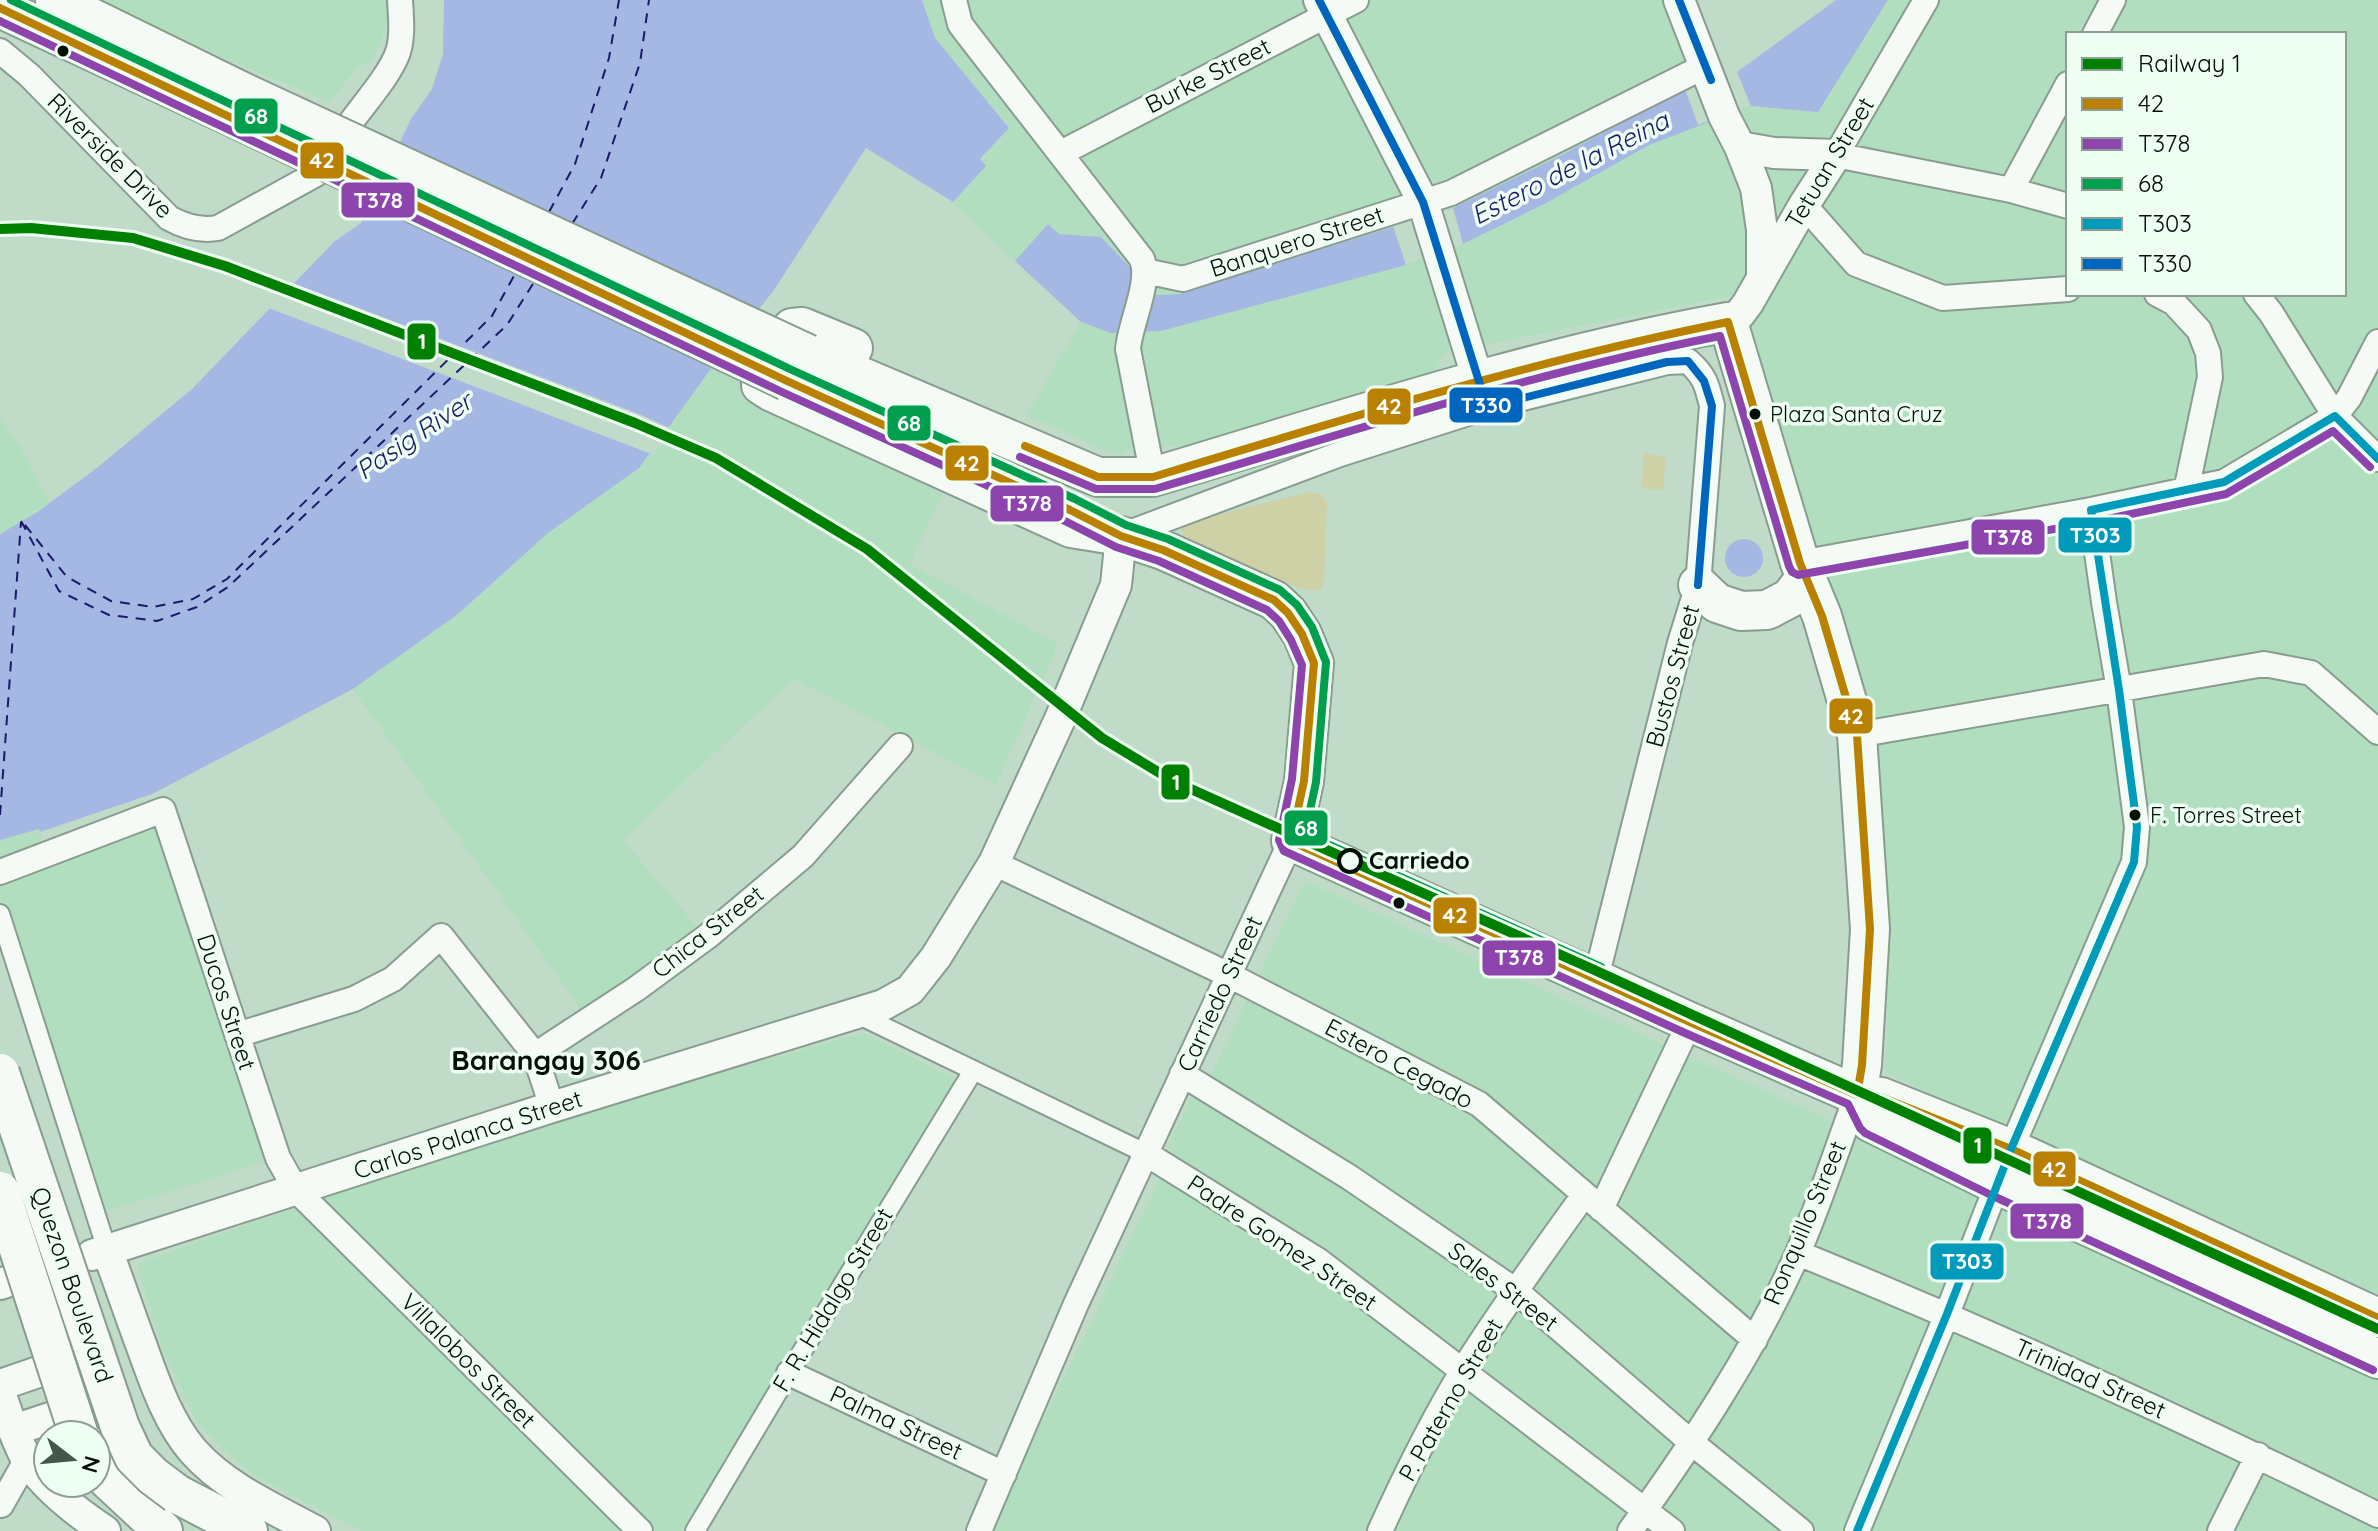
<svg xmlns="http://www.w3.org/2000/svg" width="2378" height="1531" font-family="Quicksand,sans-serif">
  <rect width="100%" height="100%" fill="#c0dbc8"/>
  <path fill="#b2dec0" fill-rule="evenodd" d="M101,0h288v21l-18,41 -11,3 -31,37 -228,-96z
    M922,0h757l32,80 -26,9 -125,67 -107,52 -273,87h-24l-55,-58 -42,-3 -11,-10 -33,37 -62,-59 33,-36 -6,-6 29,-32 -74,-90z
    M1888,0h490v1305l-206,-94 -287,-139 6,-140 -15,-172 -137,-466 -295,59 -15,28 -244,64 -54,4 -11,7 -93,-41 54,-93 30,11 50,-2 245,-66 57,-21 83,-41 103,-58 49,-20 53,-19 67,6zM2068,34h276v260h-276z
    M713,366l237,111 -40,87 148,80 -62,141 -202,-107 -171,162 74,87 -114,85 -230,-323 105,-75 90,-81 91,-65z
    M0,418l20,29 29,56 -49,31z
    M0,827l39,2 7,21 -46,14z
    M155,827l111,334 -162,51 -104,-315v-18z
    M1305,881l1073,490v160h-1389l185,-380 -6,-4 24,-52 7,4z
    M864,1033l91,46 -269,452h-325l-106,-55 -31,-25 -27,-29 -34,-72 -26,-86 381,-136z"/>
  <path fill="#ced1a5" d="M1644,453l22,5 -3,32 -22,-2z
    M1310,492l10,2 7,8 -3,79 -4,9 -8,1 -13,-3 -106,-46 -9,-6 -3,-7 4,-5 10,-4z"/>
  <path fill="#a5b7e3" d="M444,0h478l13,38 74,90 -29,31 6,7 -33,36 -87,-54 -92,142 -61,76 -74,102 -91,65 -90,81 -105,75 -201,105 -112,38 -1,-3 -39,11v-306l39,-23 59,-44 94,-78 142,-147 27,-19 50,-104 21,-30 11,-35z
    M1836,0h52l-70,112 -67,-6 -102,39 -103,58 -83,41 -57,21 -245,66 -50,2 -30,-11 -66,-61 33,-37 11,10 42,3 55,58 24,-1 273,-86 107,-52 125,-67 52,-17z
    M1725 558a19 19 0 1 1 38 0a19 19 0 1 1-38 0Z"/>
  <path fill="#c0dbc8" d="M1737,72l14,34 -53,19 -13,-36z
    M1453,208l10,36 -57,21 -13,-39z
    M290,282l349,132 33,15 -18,26 -388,-148z"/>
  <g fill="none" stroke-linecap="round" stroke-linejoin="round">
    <path stroke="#1b196a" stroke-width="2" stroke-dasharray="10 8" stroke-linecap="butt" d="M549,212l26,-48 34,-106 10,-58
      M572,224l29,-46 39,-115 9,-63
      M21,521l38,70 50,24 48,6 40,-14 31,-20 279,-262 29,-46
      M25,525l42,52 44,24 42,6 40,-8 34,-20 265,-263 23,-42
      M0,815l21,-293"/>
    <path stroke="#a3bcab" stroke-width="30" stroke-dasharray="30 15" stroke-linecap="butt" d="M44,1370l79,-26
      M59,1415l78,-27"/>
    <defs>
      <path id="pedestrian" d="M0,914l107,336
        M855,1013l290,140
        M695,1531l94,-158 184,-302"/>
      <path id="minor" d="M954,0l6,24 6,8 176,227c9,24 -12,64 -14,90l25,128
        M1926,0l-90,155 175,35 57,16
        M2095,34l18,-34
        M0,51l29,24 140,143c16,9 31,13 49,10l98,-54
        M351,122c14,-19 40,-49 47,-70 5,-16 3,-35 2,-52
        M1061,153l295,-153
        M2011,190l57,-106
        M1804,205l52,59 87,34 125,-9
        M1145,271l38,8 268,-86 254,-127
        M2157,294l17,9 25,27 9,23 2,24 -24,114
        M2256,294l15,19 64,103 43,43
        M1121,536l219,-82 147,-47 180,-45 21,-1c17,15 19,24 24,45l-14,179 -18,58 -84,335
        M1800,563l291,-53 133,-28 111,-66 14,-18 29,-56
        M1857,735l407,-71 47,9 67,59
        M994,863l235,112 250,129 276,236
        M0,872l163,-62 115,348 18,32 344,341
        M237,1035l117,-36 39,-20 48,-43 94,119 17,52
        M535,1055l101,-66 72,-53 95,-80 97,-110
        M1182,1074l167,103 167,114 176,152 109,88
        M1145,1153l174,108 353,270
        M1601,1209l89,-187
        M1798,1253c196,80 390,168 580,262
        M789,1373l215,101
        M1,1505l26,-46
        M979,1531l97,-227 215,-463
        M1380,1531c25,-55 53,-112 85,-164 37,-59 78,-115 119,-172
        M1630,1531c63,-88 123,-178 167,-276 23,-52 40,-107 60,-160
        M1857,1531l90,-217 64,-165 123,-287 3,-35 -18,-137 -15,-88 -13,-92
        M2220,1531l38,-76"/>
      <path id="tertiary" d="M1319,0l104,202 55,178
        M1679,0l45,116 16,31 16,41 6,42v45
        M1740,147l34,6 62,2
        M1728,322l11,-7 9,-12 56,-98 32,-50
        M107,1250c12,32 23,65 35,97 13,36 26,75 51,104 33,37 80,57 122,80
        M92,1255l460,-148 331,-102 27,-15 26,-33 58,-94 66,-144 56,-134 5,-49
        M0,1284l9,-3
        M0,1385l44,-15
        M0,1393c8,22 15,45 26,65 17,28 52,55 79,73
        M14,1430l45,-15"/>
      <path id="primary" d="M55,0l192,94
        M0,8l235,110
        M792,328l10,-1 51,21
        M808,354l290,123h55c190,-57 380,-120 575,-155l72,241 22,53 35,119 13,194 -8,136 -5,30
        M761,379v6l11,7 299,136 50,8 42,14 111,50 14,13 14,21 12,29 -10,118 -13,60 399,181 167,73 24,2 130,52 367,169
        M1698,585l19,18 24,8 26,-1 23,-12 16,-21
        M1857,1095l13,27 128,63 380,174
        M96,1464l9,13 58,54
        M177,1494l71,37"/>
    </defs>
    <use href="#pedestrian" stroke="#889d8f" stroke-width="22"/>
    <use href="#minor" stroke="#889d8f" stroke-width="28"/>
    <use href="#tertiary" stroke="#889d8f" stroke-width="34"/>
    <use href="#primary" stroke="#889d8f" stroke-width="42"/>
    <use href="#pedestrian" stroke="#f6faf7" stroke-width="18"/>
    <use href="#minor" stroke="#f6faf7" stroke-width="24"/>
    <use href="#tertiary" stroke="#f6faf7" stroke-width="30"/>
    <use href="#primary" stroke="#f6faf7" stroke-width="38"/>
    <defs>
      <path id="primary-bridge" d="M247,94l561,260
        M235,118l552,263
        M0,1073l120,354 14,30 19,19 24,18
        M0,1191l79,244"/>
    </defs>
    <use href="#primary-bridge" stroke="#889d8f" stroke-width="42" stroke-linecap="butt"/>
    <use href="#primary-bridge" stroke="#f6faf7" stroke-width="38"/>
    <defs>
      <path id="bus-1" d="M0,8l787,373 283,129 51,26 42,14 111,50 14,13 14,21 12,29 -10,118 -13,60 399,181 167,73 24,2 130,52 367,169
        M1025,446l73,31h55c190,-58 380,-116 575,-155l72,241 22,53 35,119 13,194 -8,136 -5,30"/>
      <path id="bus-2" d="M0,21l782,371 283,129 51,26 43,14 108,49 12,11 12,19 11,25 -10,114 -13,61 5,11 401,182 163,71 12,24 5,5 128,63 380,174
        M1020,457l76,32h59c188,-55 373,-115 565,-153l69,230 3,6 6,3 295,-53 133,-28 107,-63 37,36"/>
      <path id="bus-3" d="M11,0l781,370 283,129 51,26 42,14 112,51 17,15 15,22 14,35 -10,120 -11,52 296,133"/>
      <path id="bus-4" d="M1857,1531l90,-217 64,-165 123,-287 3,-35 -18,-137 -28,-180 133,-28 111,-66 43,43"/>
      <path id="bus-5" d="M1319,0l104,202 64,205 180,-45 21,-1 16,20 8,25 -14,179
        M1679,0l32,80"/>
    </defs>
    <use href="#bus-1" stroke="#eefef3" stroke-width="14"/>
    <use href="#bus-2" stroke="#eefef3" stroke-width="14"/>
    <use href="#bus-3" stroke="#eefef3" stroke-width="14"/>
    <use href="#bus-4" stroke="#eefef3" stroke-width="14"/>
    <use href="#bus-5" stroke="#eefef3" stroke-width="14"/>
    <use href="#bus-1" stroke="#ba8001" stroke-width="8"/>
    <use href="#bus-2" stroke="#8e44ad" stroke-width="8"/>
    <use href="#bus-3" stroke="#009e4d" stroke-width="8"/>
    <use href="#bus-4" stroke="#009aba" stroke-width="8"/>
    <use href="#bus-5" stroke="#0065bd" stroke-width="8"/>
    <defs>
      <path id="rail-1" d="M0,229l31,-1 102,10 92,28 410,157 81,35 151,91 235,189 71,43 417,187 788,361"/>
    </defs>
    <use href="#rail-1" stroke="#eefef3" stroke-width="16"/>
    <use href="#rail-1" stroke="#008000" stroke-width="10"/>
  </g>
  <g fill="#010f05" stroke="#eefef3" stroke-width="3">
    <circle cx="63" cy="51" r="7"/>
    <circle cx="1755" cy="414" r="7"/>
    <circle cx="2135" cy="815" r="7"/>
    <circle cx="1399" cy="903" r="7"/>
  </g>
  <circle fill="#eefef3" stroke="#010f05" stroke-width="4" cx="1350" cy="861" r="11"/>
  <g text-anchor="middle" stroke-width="7" stroke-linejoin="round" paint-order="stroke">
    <g font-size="22" fill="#010f05" stroke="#eefef3" text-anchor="start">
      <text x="1770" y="422">Plaza Santa Cruz</text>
      <text x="2150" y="823">F. Torres Street</text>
    </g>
    <g font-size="24" fill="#010f05" stroke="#eefef3">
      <text transform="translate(1208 76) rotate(-27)" y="8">Burke Street</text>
      <text transform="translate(110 156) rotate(45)" y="8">Riverside Drive</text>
      <text transform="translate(1830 163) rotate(-59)" y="8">Tetuan Street</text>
      <text transform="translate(1297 242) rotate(-18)" y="8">Banquero Street</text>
      <text transform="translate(1673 676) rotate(-75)" y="8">Bustos Street</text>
      <text transform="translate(708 932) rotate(-38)" y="8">Chica Street</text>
      <text transform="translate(1220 994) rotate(-65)" y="8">Carriedo Street</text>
      <text transform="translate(226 1002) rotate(72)" y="8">Ducos Street</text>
      <text transform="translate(1399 1064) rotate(28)" y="8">Estero Cegado</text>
      <text transform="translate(468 1135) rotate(-18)" y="8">Carlos Palanca Street</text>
      <text transform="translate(1805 1223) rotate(-67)" y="8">Ronquillo Street</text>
      <text transform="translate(1282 1243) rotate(34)" y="8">Padre Gomez Street</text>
      <text transform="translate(72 1285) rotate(71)" y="8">Quezon Boulevard</text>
      <text transform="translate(1503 1287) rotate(37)" y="8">Sales Street</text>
      <text transform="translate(833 1300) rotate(-59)" y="8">F. R. Hidalgo Street</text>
      <text transform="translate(468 1361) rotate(45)" y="8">Villalobos Street</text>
      <text transform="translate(2090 1379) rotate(24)" y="8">Trinidad Street</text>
      <text transform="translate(1451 1400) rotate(-60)" y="8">P. Paterno Street</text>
      <text transform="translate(896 1423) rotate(25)" y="8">Palma Street</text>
    </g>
    <g font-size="24" font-weight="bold" fill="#010f05" stroke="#eefef3" text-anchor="start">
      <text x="1369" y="869">Carriedo</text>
    </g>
    <g font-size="26" font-style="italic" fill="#1b196a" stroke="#eefef3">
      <text transform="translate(1570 168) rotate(-27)" y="9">Estero de la Reina</text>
      <text transform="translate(414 436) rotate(-34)" y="9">Pasig River</text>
    </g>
    <g font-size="28" font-weight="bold" fill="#010f05" stroke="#eefef3">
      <text x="546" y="1070">Barangay 306</text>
    </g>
  </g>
  <g stroke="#eefef3" stroke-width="3">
    <rect x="233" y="97" width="46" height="38" rx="8" fill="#009e4d"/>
    <rect x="299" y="141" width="46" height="39" rx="8" fill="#ba8001"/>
    <rect x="340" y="181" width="76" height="38" rx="8" fill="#8e44ad"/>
    <rect x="406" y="322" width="31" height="39" rx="8" fill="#008000"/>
    <rect x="1448" y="386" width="76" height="38" rx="8" fill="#0065bd"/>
    <rect x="1366" y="387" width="46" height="39" rx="8" fill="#ba8001"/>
    <rect x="886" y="404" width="46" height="38" rx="8" fill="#009e4d"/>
    <rect x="944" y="444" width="46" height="38" rx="8" fill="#ba8001"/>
    <rect x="989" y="484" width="76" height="39" rx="8" fill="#8e44ad"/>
    <rect x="2057" y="516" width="76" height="38" rx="8" fill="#009aba"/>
    <rect x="1970" y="518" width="76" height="38" rx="8" fill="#8e44ad"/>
    <rect x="1828" y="697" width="46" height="38" rx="8" fill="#ba8001"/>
    <rect x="1160" y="763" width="31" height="38" rx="8" fill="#008000"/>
    <rect x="1283" y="809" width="46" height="38" rx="8" fill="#009e4d"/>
    <rect x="1432" y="896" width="46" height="39" rx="8" fill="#ba8001"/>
    <rect x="1481" y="939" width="76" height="38" rx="8" fill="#8e44ad"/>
    <rect x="1962" y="1126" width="31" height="39" rx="8" fill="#008000"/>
    <rect x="2032" y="1150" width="45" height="38" rx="8" fill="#ba8001"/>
    <rect x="2009" y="1202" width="76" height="38" rx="8" fill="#8e44ad"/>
    <rect x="1929" y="1242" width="76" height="39" rx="8" fill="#009aba"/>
  </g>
  <g font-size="22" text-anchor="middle" font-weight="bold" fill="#fff">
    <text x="256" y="124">68</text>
    <text x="322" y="168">42</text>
    <text x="378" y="208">T378</text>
    <text x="422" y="349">1</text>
    <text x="1486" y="413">T330</text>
    <text x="1389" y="414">42</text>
    <text x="909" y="431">68</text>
    <text x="967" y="471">42</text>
    <text x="1027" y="511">T378</text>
    <text x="2095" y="543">T303</text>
    <text x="2008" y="545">T378</text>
    <text x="1851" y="724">42</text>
    <text x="1176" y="790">1</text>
    <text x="1306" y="836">68</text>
    <text x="1455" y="923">42</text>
    <text x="1519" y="965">T378</text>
    <text x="1978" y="1153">1</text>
    <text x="2054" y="1177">42</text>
    <text x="2047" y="1229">T378</text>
    <text x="1967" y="1269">T303</text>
  </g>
  <rect x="2066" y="32" width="280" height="264" fill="#eefef3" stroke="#8f9e94" stroke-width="2"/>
  <rect x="2082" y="58" width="40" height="12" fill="#008000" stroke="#8f9e94" stroke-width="2"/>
  <text x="2138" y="72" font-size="24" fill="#010f05">Railway 1</text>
  <rect x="2082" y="98" width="40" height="12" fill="#ba8001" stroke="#8f9e94" stroke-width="2"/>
  <text x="2138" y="112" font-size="24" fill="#010f05">42</text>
  <rect x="2082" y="138" width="40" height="12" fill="#8e44ad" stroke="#8f9e94" stroke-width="2"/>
  <text x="2138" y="152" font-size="24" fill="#010f05">T378</text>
  <rect x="2082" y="178" width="40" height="12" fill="#009e4d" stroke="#8f9e94" stroke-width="2"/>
  <text x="2138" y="192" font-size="24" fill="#010f05">68</text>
  <rect x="2082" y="218" width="40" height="12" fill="#009aba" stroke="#8f9e94" stroke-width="2"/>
  <text x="2138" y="232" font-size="24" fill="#010f05">T303</text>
  <rect x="2082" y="258" width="40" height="12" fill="#0065bd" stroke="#8f9e94" stroke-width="2"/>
  <text x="2138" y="272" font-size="24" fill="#010f05">T330</text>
  <g transform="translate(72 1459) rotate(106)"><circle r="38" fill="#eefef3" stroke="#8f9e94" stroke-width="2"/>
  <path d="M0-6L14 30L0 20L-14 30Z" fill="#445649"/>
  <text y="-12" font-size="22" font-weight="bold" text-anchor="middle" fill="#010f05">N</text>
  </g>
</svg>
